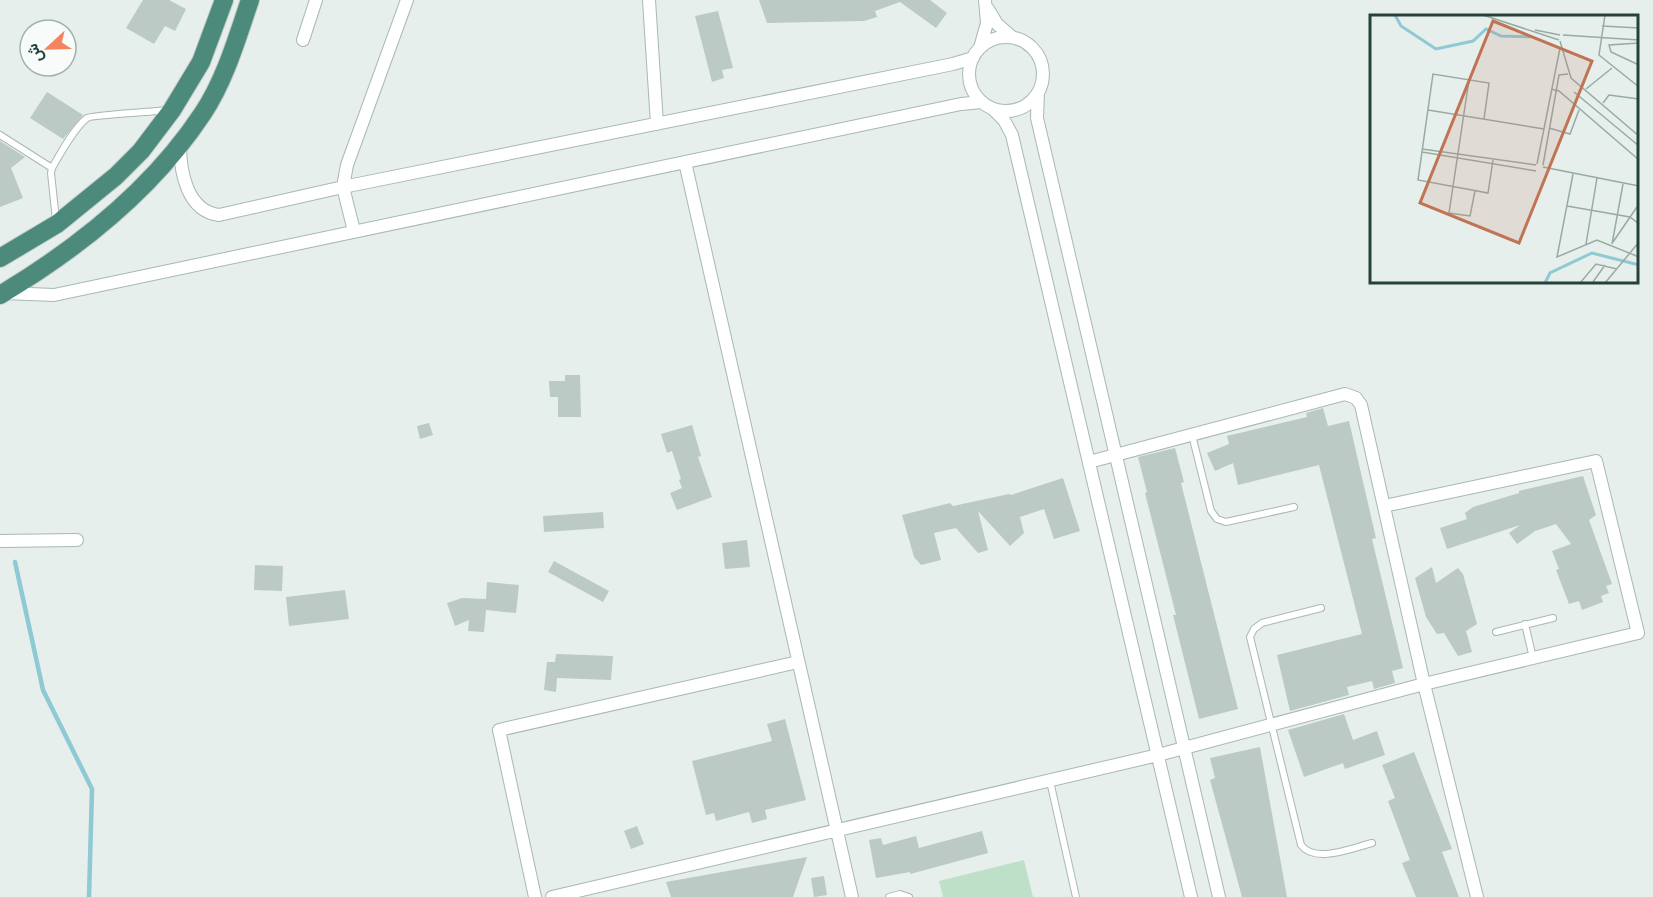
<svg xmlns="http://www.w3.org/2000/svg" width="1653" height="897" font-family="'Noto Sans',Vazirmatn,sans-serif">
  <rect width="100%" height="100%" fill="#e6efeb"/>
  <path fill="#bfe0c8" d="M1024,860l9,37h-90l-4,-16z"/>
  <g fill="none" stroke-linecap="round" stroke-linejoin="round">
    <path stroke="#8ec9d4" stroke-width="4.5" d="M15,562l28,128 49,99 -3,108"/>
  </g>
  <path fill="#bbcac4" d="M143,0h26l17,9 -11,22 -10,-5 -11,18 -28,-16z
    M759,0h171l17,13 -11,15 -36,-26 -25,9 2,6 -13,4 -97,2z
    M718,11l15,57 -11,2 2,8 -12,4 -17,-66z
    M47,92l36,23 -20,24 -33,-21z
    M0,141l25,16 -14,11 12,30 -23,9z
    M565,375h15l1,42h-23v-20h-8l-1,-16h16z
    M1323,408l5,18 21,-5 27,117 -4,1 31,129 -11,3 3,12 -21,6 -2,-8 -25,6 2,8 -59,16 -13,-56 85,-21 -43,-169 -81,20 -5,-22 -18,8 -8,-18 22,-9 -2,-8 80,-19 -1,-4z
    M429,423l4,12 -13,4 -3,-13z
    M692,425l9,31 -3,1 14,40 -35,13 -7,-17 12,-5 -3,-8 2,-1 -9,-28 -5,2 -6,-19z
    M1175,448l9,34 -3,1 57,226 -39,10 -26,-104h3l-31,-122 2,-1 -9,-35z
    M1583,476l13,39 -7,5 23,64 -6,2 3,7 -8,3 2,6 -21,8 -3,-9 -10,3 -13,-34 3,-1 -7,-18 19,-7 -15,-20 -21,7 -18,13 -8,-11 11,-8 -73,24 -7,-21 27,-9 -2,-6 8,-6 46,-14v-2z
    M1063,478l17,53 -26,8 -10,-30 -24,8 4,16 -14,13 -32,-35 10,39 -10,3 -22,-25 -22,5 7,27 -20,5 -7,-8 -12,-42 48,-12 3,3 56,-12 2,1z
    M603,512l1,16 -60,4 -1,-16z
    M747,540l3,27 -25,2 -3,-26z
    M554,561l55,30 -6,11 -55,-30z
    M255,565l28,1 -1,25 -28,-1z
    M1432,567l4,16 22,-15 5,6 14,50 -11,7 6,21 -14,4 -14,-23 -7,1 -11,-17 -11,-39z
    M487,582l32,3 -3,28 -30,-3 -2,22 -16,-1 1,-11 -14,6 -8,-23 15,-5 24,1z
    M345,590l4,29 -60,7 -3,-29z
    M556,654l57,2 -2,24 -54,-2 -1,14 -12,-2 3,-28h8z
    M1344,714l9,26 24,-9 8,24 -40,14 -2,-6 -39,14 -16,-47z
    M785,719l21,81 -41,10 2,9 -15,4 -3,-11 -33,9 -2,-8 -8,2 -14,-54 80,-20 -5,-17z
    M1260,747l27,150h-45l-32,-117 5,-2 -5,-20z
    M1414,752l38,97 -10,3 17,45h-43l-14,-34 8,-3 -22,-59 7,-3 -13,-33z
    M637,826l7,18 -13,5 -7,-18z
    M982,831l6,22 -78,21v-2l-34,6 -7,-38 12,-2 2,7 33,-9 3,12z
    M807,857l-14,40h-122l-5,-15z
    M824,876l3,19 -13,2 -3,-19z"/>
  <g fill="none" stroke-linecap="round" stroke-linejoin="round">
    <defs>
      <path id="service" d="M0,135l52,33
        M56,220l-5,-47 1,-5c8,-14 22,-40 35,-50 4,-3 68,-6 79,-8
        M1192,435l19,76 6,8 9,3 68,-15
        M1321,608l-59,15 -8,6 -4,8 51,208c14,19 51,3 71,-2
        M1525,624l8,34
        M1496,632l57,-14
        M1050,781l26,116
        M889,897l11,-3 9,3"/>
      <path id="minor" d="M649,0l8,124
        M988,9l9,15 15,13
        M969 74a37 37 0 1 1 74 0a37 37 0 1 1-74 0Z
        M303,40l13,-40
        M980,48l7,-25 -2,-23
        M1038,93l-1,25 182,779
        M993,109l11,11 8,15 179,762
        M180,144c0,28 7,67 39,71l124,-28 610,-123 20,-6
        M685,162l167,735
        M354,231l-11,-44 4,-22 60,-165
        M4,293l50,2 907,-191 21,-2
        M1089,462l256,-68 11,4 5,7 63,279 53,213
        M0,541l77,-1
        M535,897l-36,-167 299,-68
        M552,897l606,-142 266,-71 214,-51 -42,-172 -212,45"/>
      <path id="trunk" d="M0,258l57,-34 59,-48 25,-25 31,-41 29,-48 23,-62
        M0,295c77,-46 153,-106 203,-182 22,-33 34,-75 47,-113"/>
    </defs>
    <use href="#service" stroke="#a8b8b2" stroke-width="8"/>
    <use href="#minor" stroke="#a8b8b2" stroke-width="14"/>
    <use href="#trunk" stroke="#c2cac8" stroke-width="20"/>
    <use href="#service" stroke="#fff" stroke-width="6"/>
    <use href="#minor" stroke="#fff" stroke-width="12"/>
    <use href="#trunk" stroke="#4c8a7c" stroke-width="18"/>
  </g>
  <g transform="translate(1370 15)">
    <rect width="268" height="268" fill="#e6efeb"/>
    <path fill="none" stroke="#8ec9d4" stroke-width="3" d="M25,0l6,11 35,23 37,-8 13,-12 15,7 29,1M175,268l5,-10 42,-20 47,12"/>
    <path fill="none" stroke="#98aaa4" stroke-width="1.5" d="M113,0l76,25M235,0l-6,40 40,32M232,11l37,2M165,15l25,5M193,20l76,5M190,26l11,37 68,58M269,28l-30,2 2,7 28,13M99,65l-20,133 21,3 5,-25M181,74l8,2 80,69M216,74l26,-21M204,77l65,54M233,88l6,-8 30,4M58,95l116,19M114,104l5,-36 -56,-9 -15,106 70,13 5,-33M179,113l21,6 9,-24M52,134l114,16M52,137l114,19M167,149l23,-116M173,150l16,-90 9,-1M173,152l96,19M203,159l-16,83 40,-17 42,17M197,191l63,11 9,7M243,227l26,-38M216,229l11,-66M242,229l11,-60M223,267l12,-17M210,268l16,-19 21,5M235,268l34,-41"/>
    <path fill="#c07456" fill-opacity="0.15" stroke="#c07456" stroke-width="3" d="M123,6l99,40 -73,182 -99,-40z"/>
    <rect width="268" height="268" fill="none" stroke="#24423a" stroke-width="3"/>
  </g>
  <g transform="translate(48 48) rotate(248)"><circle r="28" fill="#f7fbf9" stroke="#a3b1ad" stroke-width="1.5"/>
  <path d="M0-4.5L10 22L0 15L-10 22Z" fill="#f4845f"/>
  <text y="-9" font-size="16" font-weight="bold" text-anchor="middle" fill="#24423a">ش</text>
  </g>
</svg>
